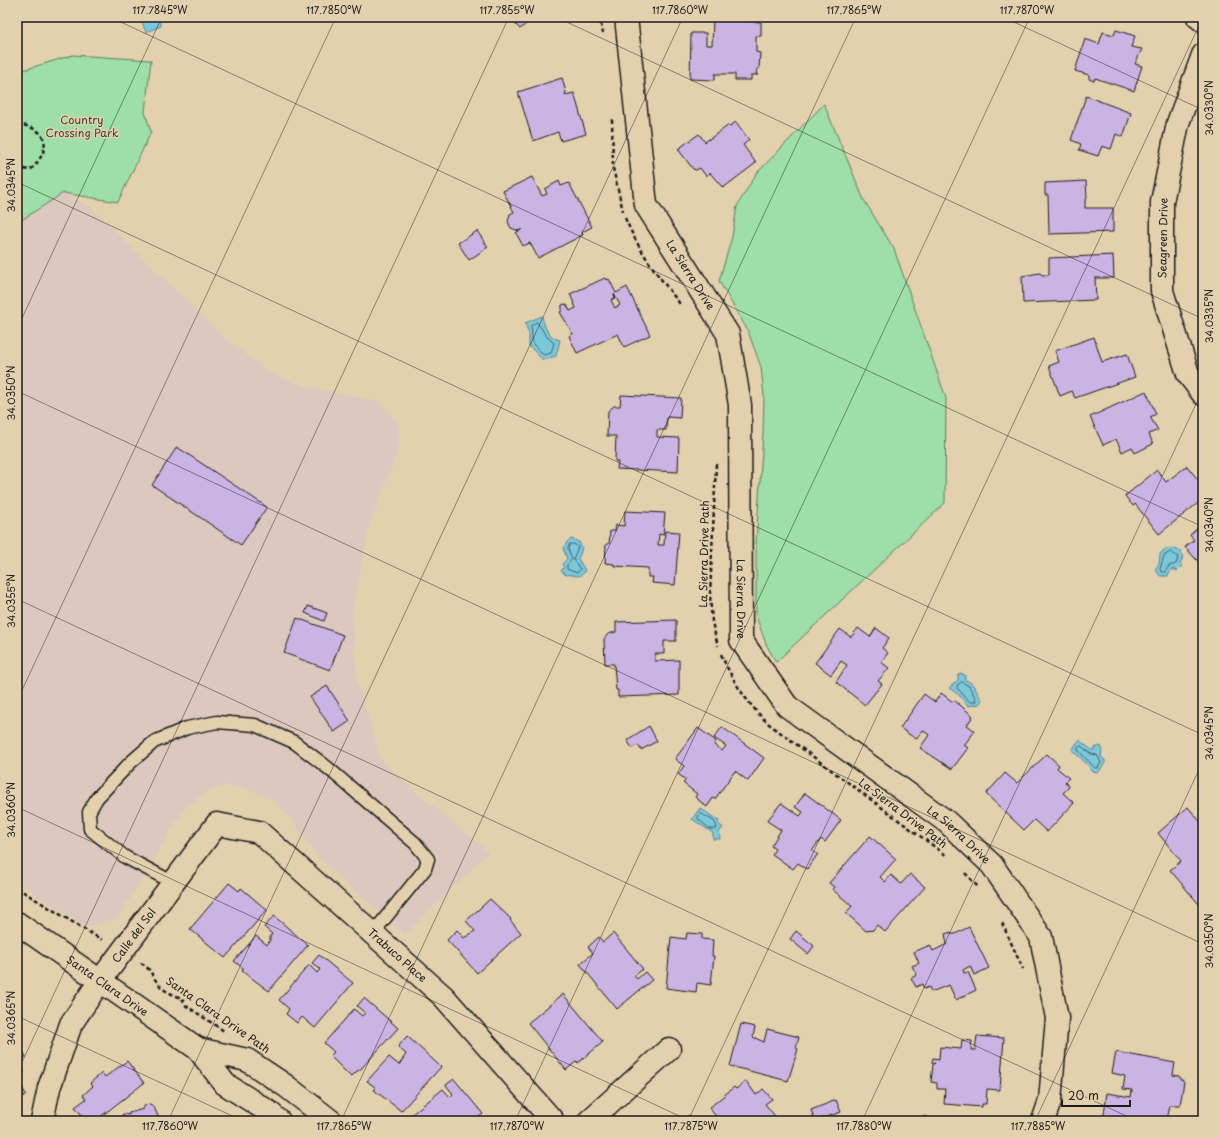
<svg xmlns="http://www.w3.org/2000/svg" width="1220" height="1138" font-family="'Playpen Sans',sans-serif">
  <rect width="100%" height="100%" fill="#e3d1ae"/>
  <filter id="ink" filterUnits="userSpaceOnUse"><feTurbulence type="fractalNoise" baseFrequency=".025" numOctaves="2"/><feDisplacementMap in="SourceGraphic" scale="8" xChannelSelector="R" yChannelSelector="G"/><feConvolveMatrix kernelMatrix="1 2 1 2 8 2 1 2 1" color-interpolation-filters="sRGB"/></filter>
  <g filter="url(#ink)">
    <path fill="#dcc8be" d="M63,193l29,15 132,130 41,31 15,8 28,10 72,15 19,22v23l-29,78 -18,87 5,69 24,78 24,24 84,69 -84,83 -83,-73 -31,-43 -19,-20 -20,-8 -25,-6 -24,9 -19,15 -66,109 -32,9 -69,-45v-659z"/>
    <path fill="#9edea7" stroke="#5d7d62" d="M73,55l78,5 -6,52 6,20 -33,70 -55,-9 -46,30v-151z
      M824,104l40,96 30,49 52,149 -1,105 -169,159 -10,-18 -10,-28v-72l7,-110 1,-37 -3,-30 -13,-36 -29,-50 13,-44 5,-31 19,-32z"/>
    <path fill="#7cc8db" stroke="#56838f" d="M140,17h25l-6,2 2,7 -15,6z
      M542,316c2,11 6,21 18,24l-4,16 -13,4 -14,-14v-12l-4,-11z
      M572,539l7,3 3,6 -4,11 7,11c-5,11 -12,3 -19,5l-5,-4 3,-4 -2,-3 5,-5 -4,-11 5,-7z
      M1171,548l10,3 2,6 -3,7 2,2 -5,5 -5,-2 -4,7h-8l-5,-7 4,-5 1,-10 5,-5z
      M960,673l5,2v5c10,2 11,13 17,20l-3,4 -11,2 -9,-11 -10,-7 9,-8v-5z
      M1079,740l14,11 1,-3 7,-2 1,2 -1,9 4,3v3l-7,10 -5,-1 -6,-8 -15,-14z
      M700,808l19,13 -1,2 5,5 -4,4 1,7h-7v-6l-21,-14z"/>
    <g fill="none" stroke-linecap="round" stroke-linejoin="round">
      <path stroke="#426168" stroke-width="1" d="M537,322l10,15 7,6 -3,10 -7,2 -11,-11 -2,-18z
        M570,544h4l4,3 -5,12 7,10 -3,4 -10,-4v-4l5,-6 -4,-10z
        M1171,552l7,5 -2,7 -7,2 -4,6h-4l-1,-3 4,-13z
        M962,682l7,4 7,13 -1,3h-5l-13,-14v-2z
        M1081,746l10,8 6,1 4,7 -3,6h-3l-17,-18v-2z
        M700,813l14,8 3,6 -1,2h-6l-12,-10z"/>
    </g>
    <path fill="#cab4e4" stroke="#1c1c1c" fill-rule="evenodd" d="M509,17h25l-14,12z
      M722,17h21v4l18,1v14h-5v16l4,1 -1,16h-2l-1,5 3,1h-8v5h-16v-6h-20v6l-25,-1 1,-46h15v12h6l1,-25h9z
      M1116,30l19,6 -4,11 11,2 -7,15 7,2 -8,25 -39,-13 -1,3 -5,-2v-4l-14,-4 10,-32 14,5 4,-12 11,3z
      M562,78l4,14 -1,3 9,-2 12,41 -25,7 -3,-9 -25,9 -15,-49z
      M1086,96l45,17 -8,24 -7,-3 -5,15 -9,-3 -4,10 -19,-6 2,-6 -10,-4z
      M736,122l13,18 -6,5 13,18 -33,25 -13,-15 -4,3 -6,-8 -4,2 -3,-1 -15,-20 21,-15 6,8 24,-17 1,1z
      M532,177l10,19 5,-2 -2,-5 14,-8 2,5 8,-3 23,44 -10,5 1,3 -45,23 -8,-15 -7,3 -7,-13 6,-4 -3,2 -8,-3 -3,-6 2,-8 4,-2 -11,-21z
      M1086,181l1,17 -2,3v7h28v24l-64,2 -1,-39h-3v-12z
      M477,231l11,16 -19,13 -11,-17z
      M1113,255l1,23h-19l1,22 -73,3 -1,-27 18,-3 2,2h7v-17z
      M605,278l1,2 3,-1 7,14 11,-6 23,48 -26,12 -6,-13 -41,19 -8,-17 4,-2 -13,-22 2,-1v-6l2,-1 3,1 3,6 6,-3 -6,-14zM614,294l6,11 -5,3 -4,-8 4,-2z
      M1094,337l8,25 25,-8 8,23 -60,21 -3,-7 -12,5 -11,-30 10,-4 -4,-11z
      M1146,391l10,23 -6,3 8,13 -9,4 4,10 -18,9 -3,-6 -10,5 -6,-13 -13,6 -13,-28z
      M621,395l60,3 -1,20 -13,-1 -1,13h-9v7l22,1 -1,34 -61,-3 1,-7 -3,-1 1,-25h-9l1,-25 6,-5h6z
      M177,447l90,60 -26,38 -89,-60z
      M1187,466l16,20v13l-44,35 -24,-30 -2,2 -8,-10 32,-26 9,12z
      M625,511l40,2 -2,22 -4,-1 -1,11h6l1,-14 14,1 -4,53 -23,-2 1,-6h-5v-9l-34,-2v-2l-9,-1 1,-19h3l1,-13h5l1,-6 8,1z
      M1203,523v44l-18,-20 9,-7 -4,-5z
      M308,606l19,7 -3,8 -19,-8z
      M297,618l46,17 -13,35 -46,-17z
      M676,620v21h-12v13h-9v7l24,-1v35l-61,2v-7h-2l-2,-26h-9l-1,-25 4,-5 8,-2v-10z
      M858,628l12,9 6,-9 13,10 -7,10 6,5 -7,9 8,6 -11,13 4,3 -17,21 -29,-23 11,-17 -6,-4 -10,14 -16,-12 25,-34 11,8z
      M327,686l23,35 -16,11 -24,-35z
      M941,693l12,9 1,-2 19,16 -6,9 8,6 -11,14 4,3 -16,21 -32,-21 9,-13 -6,-5 -7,9 -16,-11 24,-34 11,8z
      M649,726l8,15 -16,9 -3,-5 -6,3 -5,-8z
      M722,727l42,31 -16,23 -13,-10 -20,28 -2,-1 -6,9 -12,-10 2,-3 -14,-11 3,-3 -8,-6 6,-8 -9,-7 23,-31 18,13 -2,4 8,6 4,-5 -12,-8z
      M1047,754l12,11 -2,3 12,10 -4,4 4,5 -6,6 11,10 -27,29 -13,-12 -10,10 -38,-36 19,-21 12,10z
      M805,793l36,27 -16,22 -4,-3 -9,12 6,3 -11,15 -9,-6 -5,6 -21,-15 3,-5 -4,-3 10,-16 -14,-9 14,-18 19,13 3,-4 -8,-5z
      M1188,807l15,18v84l-33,-39 11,-9 -23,-28z
      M870,836l26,23 -16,18 5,5 6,-7 10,9 9,-10 15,13 -40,45 -8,-7 -4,5 -7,1 -20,-18 6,-7 -20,-17 2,-2 -5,-4z
      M229,883l10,8 2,-3 26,22 -42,48 -35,-29z
      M490,899l21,20 -1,1 11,13 -44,40 -30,-33 10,-10 7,8 11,-7 -9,-10z
      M274,916l34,29 -39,46 -27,-20 2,-2 -10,-8 22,-25 11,9 3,-5v-3l2,-3 -8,-7z
      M969,927l20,41 -15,7 -4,-9 -7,4 1,3 4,-1 8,18 -20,10 -7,-15 -18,7 -2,-5 -5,2 -2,-5 -6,3 -5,-9 6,-3 -5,-9 7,-3 -5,-11 16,-7 3,6 14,-7 -2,-10 6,-2v2h4z
      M796,931l18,15 -6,8 -18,-15z
      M613,933l30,36 -9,7 3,3 8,-7 7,8 -35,29 -37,-45 13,-11 -5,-6 11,-10 4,5z
      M687,933l15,1v5l11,1 -1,16h2l-3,29 -14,-2 -1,9 -30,-4 5,-51 15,2z
      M319,955l34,28 -38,45 -13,-11 -5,6 -11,-9 3,-5 -10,-9 30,-35 8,8 3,-4 -8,-6z
      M563,994l40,48 -25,21 -1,-2 -11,9 -38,-47z
      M364,998l34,30 -39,43 -1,-1 -7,7 -21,-21 4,-4 -10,-9 30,-34 8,7 3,-3 -8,-7z
      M741,1024l14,3 -2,10 11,5 3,-13 32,8 -3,11 2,1 -10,32 -58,-15z
      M407,1036l34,31 -40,44 -27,-21 2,-2 -9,-7 22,-24 10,8 7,-11 -8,-7z
      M977,1036l27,2 -4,52 -13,-1 -1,15h-4v3l-38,-3 1,-15h-8v-6l-6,-1 2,-17 2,-2h-3l1,-5 6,1 1,-12 21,2 1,-9 10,1 -1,9h4z
      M21,1047l5,10 -7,3 1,2 -3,1 1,2 2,-1 4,8 -7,3v-26z
      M1116,1052l59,11 -2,12 6,1 5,6 -4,23h-10l-3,15 -64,1 4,-28 24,4 1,-7 -9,-1 2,-13 -13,-3z
      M127,1061l17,22 -49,38h-8l-12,-14 11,-8 -3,-4 10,-9 -3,-3 12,-10 3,4z
      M17,1077l9,18 -9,4z
      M454,1079l29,35 -9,7h-64l-3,-3 36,-29 7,8 3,-3 -7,-9z
      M746,1081l10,14 7,-6 9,10 -7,5 14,17h-59l-11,-13 25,-21 2,2z
      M836,1100l5,12 -26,9 -4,-11z
      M150,1104l4,3 6,14h-40l-1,-3 4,-4 6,1v-2l14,-4 2,-4z
      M689,1115l4,6h-11z
      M924,1116l10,5h-13z"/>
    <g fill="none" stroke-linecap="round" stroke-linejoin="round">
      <defs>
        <path id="service" d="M174,883l-49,-26 -35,-28 -1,-17 8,-14 33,-35 24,-21 33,-14 30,-6 38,3 39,17 34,26 87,75 13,16 -3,10 -52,64"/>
        <g id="minor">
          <path id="s1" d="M626,17l20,188 82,129 12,71 1,235 46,66 160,116 45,43 49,72 16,81 -7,83 -7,20"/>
          <path d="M1198,17l5,4"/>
          <path d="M1203,55l-25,68 -16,79v89l26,83 15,20"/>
          <path id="s2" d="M42,1121l7,-33 22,-64 29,-43 117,-157 42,8 185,165 109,124"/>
          <path d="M589,1121l80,-72"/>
        </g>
        <g id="secondary">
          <path id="s3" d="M17,923l181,126 27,35 44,28 10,9"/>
          <path d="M198,1049l49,11 39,26 45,35"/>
        </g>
      </defs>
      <use href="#service" stroke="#1c1c1c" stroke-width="15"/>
      <use href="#minor" stroke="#1c1c1c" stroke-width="25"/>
      <use href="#secondary" stroke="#1c1c1c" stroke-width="25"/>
      <path stroke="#1c1c1c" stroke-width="2.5" stroke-dasharray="4 3" stroke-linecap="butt" d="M599,17l4,16
        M612,119l1,49 10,43
        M17,125c5,-1 10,1 15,3 22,9 11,31 -2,42l-13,-2
        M625,218c15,35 32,56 55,86
        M716,464l-6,131 2,27 6,24
        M721,654c11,26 27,51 48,70l178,132
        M965,873l13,14
        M17,888l85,52
        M1002,923l21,46
        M141,963c11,7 9,10 16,19 6,9 16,13 25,16l3,7 39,26"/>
      <use href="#service" stroke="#e3d1ae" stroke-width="12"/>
      <use href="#minor" stroke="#e3d1ae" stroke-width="22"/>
      <use href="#secondary" stroke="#e3d1ae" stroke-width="22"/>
    </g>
  </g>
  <path fill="none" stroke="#1c1c1c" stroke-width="1" stroke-opacity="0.45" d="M110,17l1093,510M556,17l647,302M1003,17l200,93M17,182l1186,553M17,329l145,-312M17,391l1186,553M17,599l1120,522M17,701l319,-684M17,807l673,314M17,1016l226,105M17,1073l492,-1056M168,1121l515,-1104M341,1121l515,-1104M515,1121l515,-1104M688,1121l515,-1104M862,1121l341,-732M1035,1121l168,-360"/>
  <g text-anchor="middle" stroke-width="3" stroke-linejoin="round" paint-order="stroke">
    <g font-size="11" fill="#364338" stroke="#e3d1ae">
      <text x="82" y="124">Country<tspan x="82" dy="13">Crossing Park</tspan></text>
    </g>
    <g font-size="11" fill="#1c1c1c" stroke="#e3d1ae">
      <text transform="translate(1163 238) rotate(-89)" y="4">Seagreen Drive</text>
      <text dy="4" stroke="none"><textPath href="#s1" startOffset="272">La Sierra Drive</textPath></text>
      <text transform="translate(704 554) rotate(-89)" y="4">La Sierra Drive Path</text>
      <text dy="4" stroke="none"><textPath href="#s1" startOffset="608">La Sierra Drive</textPath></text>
      <text transform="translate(903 813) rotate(37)" y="4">La Sierra Drive Path</text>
      <text dy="4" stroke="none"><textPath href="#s1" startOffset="944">La Sierra Drive</textPath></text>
      <text dy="4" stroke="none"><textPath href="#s2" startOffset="210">Calle del Sol</textPath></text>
      <text dy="4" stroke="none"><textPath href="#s2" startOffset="577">Trabuco Place</textPath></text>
      <text dy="4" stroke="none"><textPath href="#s3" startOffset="110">Santa Clara Drive</textPath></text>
      <text transform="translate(218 1015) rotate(35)" y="4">Santa Clara Drive Path</text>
    </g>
  </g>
  <rect width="1220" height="1138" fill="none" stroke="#e3d1ae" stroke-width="44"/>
  <path d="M1062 1100v6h68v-6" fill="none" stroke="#1c1c1c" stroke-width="2"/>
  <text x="1068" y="1100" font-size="12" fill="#1c1c1c" stroke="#e3d1ae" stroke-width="3" paint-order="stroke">20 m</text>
  <rect x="22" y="22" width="1176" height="1094" fill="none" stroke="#1c1c1c" stroke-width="1.5"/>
  <g font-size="10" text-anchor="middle" fill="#1c1c1c">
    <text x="160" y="14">117.7845°W</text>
    <text x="334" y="14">117.7850°W</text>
    <text x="507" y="14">117.7855°W</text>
    <text x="680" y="14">117.7860°W</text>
    <text x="854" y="14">117.7865°W</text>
    <text x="1027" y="14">117.7870°W</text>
    <text transform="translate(1209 108) rotate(-90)" y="4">34.0330°N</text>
    <text transform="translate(11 185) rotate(-90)" y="4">34.0345°N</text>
    <text transform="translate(1209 316) rotate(-90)" y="4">34.0335°N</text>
    <text transform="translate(11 393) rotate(-90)" y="4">34.0350°N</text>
    <text transform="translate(1209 525) rotate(-90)" y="4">34.0340°N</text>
    <text transform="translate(11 601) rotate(-90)" y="4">34.0355°N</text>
    <text transform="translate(1209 733) rotate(-90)" y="4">34.0345°N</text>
    <text transform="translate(11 810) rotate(-90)" y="4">34.0360°N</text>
    <text transform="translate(1209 941) rotate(-90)" y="4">34.0350°N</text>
    <text transform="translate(11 1018) rotate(-90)" y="4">34.0365°N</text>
    <text x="170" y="1130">117.7860°W</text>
    <text x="344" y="1130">117.7865°W</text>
    <text x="517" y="1130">117.7870°W</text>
    <text x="691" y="1130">117.7875°W</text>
    <text x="864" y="1130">117.7880°W</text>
    <text x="1038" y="1130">117.7885°W</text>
  </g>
</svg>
